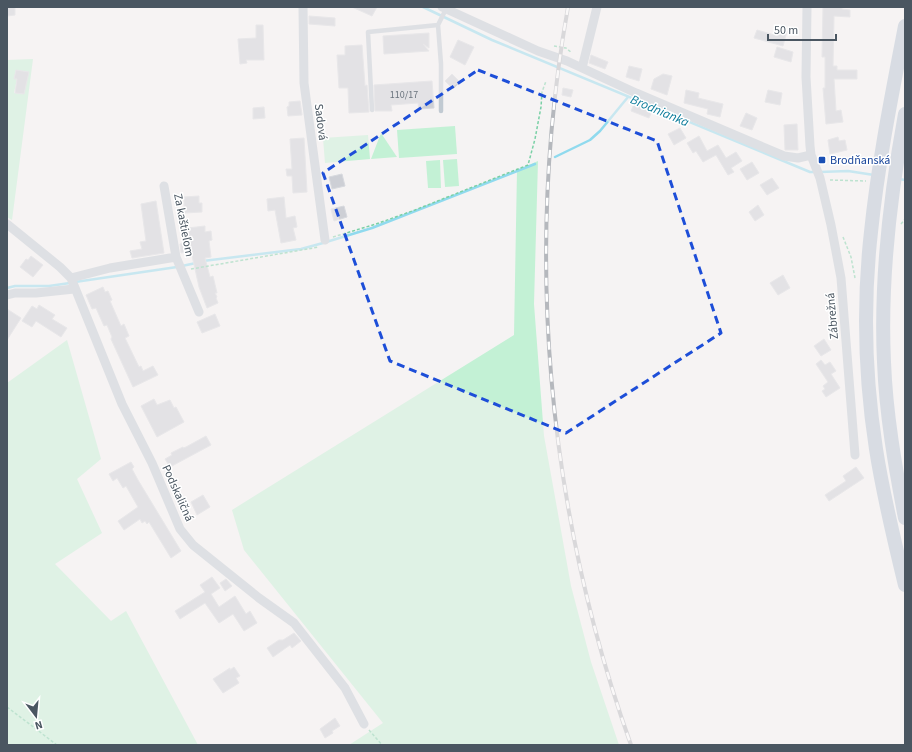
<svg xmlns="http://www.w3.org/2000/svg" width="912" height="752" font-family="'Source Sans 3',sans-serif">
  <rect width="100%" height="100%" fill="#f5f3f3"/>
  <path fill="#c3f1d5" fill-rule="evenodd" d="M33,59l-21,161 -5,-3v-157zM16,70l12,2 -1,9h-2l-1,13 -10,-1 3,-14h-3z
    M455,126l2,28 -58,4 -2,-28z
    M381,133l16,24 -26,2z
    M368,135l2,24 -45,4 -2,-25z
    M457,159l2,27 -14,1 -2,-27z
    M440,160l1,28h-13l-2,-27z
    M538,161l-4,143 10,132 27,150 20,76 28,83h-270l34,-22 -139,-173 -12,-40 282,-175 3,-165z
    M67,340l34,119 -24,20 25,54 -47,31 56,57 15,-10 72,134h-191v-362z"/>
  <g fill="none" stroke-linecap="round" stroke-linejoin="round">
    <path stroke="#90daee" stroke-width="2.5" d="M423,7l69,33 318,132h5
      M555,157l35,-17 10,-9 28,-34
      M820,172l28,-1 26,4
      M899,179l6,1
      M203,261l98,-12 22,-6 49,-15 163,-64
      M182,266l14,-3
      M75,282l102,-15
      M7,288l8,-2h34l21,-3"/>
  </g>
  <path fill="#cdcfd5" stroke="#d7d9de" d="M7,7h8v8l-8,1z
    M352,7h25l-5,9z
    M823,7h19v2l8,1v7l-16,-1 -1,50h4v4h20v9h-23l2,32 5,-1 2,12 -17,2 -3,-36h2v-31h-3z
    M309,16l26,2v8l-26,-2z
    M256,25h7l1,35h-18l1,3 -7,1 -2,-25 18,-1z
    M780,29l7,2 -4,15 -29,-8 3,-8 21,6z
    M429,33v15l-6,-4 6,7 -45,3 -1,-18z
    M458,40l16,7 -9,18 -15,-8z
    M362,45l3,41 2,-1 2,27 -20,1 -1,-25h-9l-2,-33h8v-9z
    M777,47l16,5 -2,10 -17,-5z
    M591,55l17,7 -3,7 -16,-6z
    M629,66l13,3 -3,12 -13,-4z
    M16,70l13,2 -5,22 -9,-1 2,-14h-3z
    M452,74l8,8 -7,7 -8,-8z
    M663,74l9,2 -5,19 -16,-6 3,-10z
    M432,81l2,27 -15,1 -1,-6 -27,2 1,6h-17l-1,-26z
    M563,88l10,2 -2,7 -9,-2z
    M686,90l13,3 -1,5 25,6 -3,13 -13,-3 1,-5 -24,-6z
    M768,90l14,3 -2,12 -15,-3z
    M300,101l2,14 -14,1 -1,-9 2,-1v-4z
    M634,104l18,7 -3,7 -18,-7z
    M264,107l1,11 -12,1v-11z
    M746,113l11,5 -5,12 -12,-4z
    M797,124l1,26h-13l-1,-25z
    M680,128l6,10 -12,7 -6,-11z
    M699,136l8,15 11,-6 8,13 10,-6 6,9 -11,7 3,4 -6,3 -12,-20 -13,7 -7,-11 -3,2 -6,-10z
    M838,137l1,4 6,-1 2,10 -17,4 -2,-14z
    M304,138l3,54 -14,1 -1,-17h-5l-1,-7h6l-2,-30z
    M752,162l7,11 -12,7 -7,-11z
    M342,174l3,12 -13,3 -3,-12z
    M772,178l7,10 -12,7 -7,-10z
    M199,196v7h3v9l-18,1v-16z
    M284,197l2,21 9,-2 2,11 -4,1 3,12 -15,3 -6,-33 -7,1 -1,-12z
    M156,201l8,52 -32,5 -2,-7 12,-2 -2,-7 6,-1 -5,-37z
    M758,205l6,10 -9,6 -6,-9z
    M344,206l3,11 -13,4 -3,-12z
    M205,226v6l6,-1 1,9 -3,1 2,16 -6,1 5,19 3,-1 4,17h-2l2,4 -1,1 2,5 -11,5 -8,-21 -8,-36 -10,2 -1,-9 9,-2 -1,-14z
    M31,256l12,9 -10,12 -13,-10 6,-8 2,1z
    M783,275l7,13 -12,7 -8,-12z
    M103,287l2,5 3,-1 4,9 -2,1 11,25 3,-2 5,12 -4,2 14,29 2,-1 2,5 10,-5 5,9 -25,12 -22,-48 1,-2 -5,-12 -3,1 -8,-18 -4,1 -6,-14z
    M39,305l16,10 -3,4 15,9 -6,9 -25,-16 -4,6 -10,-6 10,-15 5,3z
    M7,309l14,9 -14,22z
    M215,314l5,12 -18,7 -5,-11z
    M824,339l7,11 -10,6 -7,-10z
    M821,360l4,5 5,-3 6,9 -5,3 9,14 -14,9 -4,-6 3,-2 -2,-3 5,-4 -12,-18z
    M154,399l3,6 13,-5 4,8 2,-1 8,15 -27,15 -16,-31z
    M206,436l5,9 -41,22 -5,-8 7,-4 -1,-2 12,-6v1l3,-1z
    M131,462l3,5 -2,2 6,11 43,71 -10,7 -22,-36 -2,2 -2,-3 -3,2 -2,-4 -16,11 -6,-9 20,-14 -12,-21 -3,2 -6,-10 -4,3 -4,-7z
    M856,467l8,11 -35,23 -4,-6 21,-14 -3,-5z
    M203,495l7,12 -13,8 -6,-13z
    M212,577l8,11 -9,6 8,13 16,-11 11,18 4,-3 7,12 -13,8 -11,-17 -14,9 -14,-20 -25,16 -5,-8 30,-19 -5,-7z
    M226,579l6,7 -7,5 -5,-8z
    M294,633l7,8 -9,7 -2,-3 -17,12 -6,-9 12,-8h4z
    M234,667l6,9 -4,2 3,5 -16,10 -10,-14 17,-11v2z
    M335,718l5,8 -8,5 1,2 -8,5 -5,-9z"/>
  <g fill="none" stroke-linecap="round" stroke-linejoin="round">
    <path stroke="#7ad0a6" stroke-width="1.5" stroke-dasharray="3 2" stroke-linecap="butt" d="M554,46l12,2 6,5
      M830,180l36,1
      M901,224l4,-5
      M333,237l43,-13 39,-14 113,-45 7,-26 6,-32 1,-15 4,-11
      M843,237l8,20 4,21
      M191,269l128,-22
      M7,707l50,38
      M369,730l13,15"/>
    <path stroke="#c1cad2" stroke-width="4.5" d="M372,110l-4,-78 70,-7
      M441,111v-47l-3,-39 8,-16"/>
    <path stroke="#c1cad2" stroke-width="9" d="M303,7l1,76 21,157
      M442,7l96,44 29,10 69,32 148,63 14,2 13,-3
      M807,7l-1,70 4,69 1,9 9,23 11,47 10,53 14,177
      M582,68l15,-61
      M164,186l12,71 23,55
      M7,224l53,43 11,11 51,126 30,59 28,66 13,16 66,53 35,25 51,65 19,36
      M71,278l39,-10 66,-11
      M7,295l8,-2h21l38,-4"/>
    <path stroke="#b3c2d1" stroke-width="14" d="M905,26c-13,68 -27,137 -34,206 -8,71 -6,146 5,217 7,46 18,91 29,136
      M905,114c-15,82 -25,165 -21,248 2,52 11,104 21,156"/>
    <defs>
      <path id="rail" d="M568,7c-44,247 -21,502 63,738"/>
    </defs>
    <use href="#rail" stroke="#b5b8bd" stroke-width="4"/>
    <use href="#rail" stroke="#fff" stroke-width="2.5" stroke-dasharray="8" stroke-linecap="butt"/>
  </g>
  <path d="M0 0H912V752H0ZM478,70l179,71 64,192 -155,100 -176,-72 -67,-188z" fill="#f5f3f3" fill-opacity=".55" fill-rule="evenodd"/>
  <path fill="none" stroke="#1d4ed8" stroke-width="3" stroke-dasharray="8 5" stroke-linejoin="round" d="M478,70l179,71 64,192 -155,100 -176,-72 -67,-188z"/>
  <rect fill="#1a4fb4" stroke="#fff" stroke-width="1.5" x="818" y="156" width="8" height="8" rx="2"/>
  <g text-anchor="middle" stroke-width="3" stroke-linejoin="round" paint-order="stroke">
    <g font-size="10" fill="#6b747e">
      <text x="404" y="98">110/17</text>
    </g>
    <g font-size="12" fill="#4a5661" stroke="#fff">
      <text transform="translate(321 122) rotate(83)" y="4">Sadová</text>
      <text transform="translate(184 225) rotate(79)" y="4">Za kaštieľom</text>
      <text transform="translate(832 316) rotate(-95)" y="4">Zábrežná</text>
      <text transform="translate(178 493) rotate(66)" y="4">Podskaličná</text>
    </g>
    <g font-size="12" fill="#164399" stroke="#fff" text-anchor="start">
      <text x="830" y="164">Brodňanská</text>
    </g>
    <g font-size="13" font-style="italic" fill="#0c7c9b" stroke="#fff">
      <text transform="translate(660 110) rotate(23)" y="5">Brodnianka</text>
    </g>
  </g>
  <rect width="912" height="752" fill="none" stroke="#4a5661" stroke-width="16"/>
  <g transform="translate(36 716) rotate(164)" stroke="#ffffff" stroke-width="3" paint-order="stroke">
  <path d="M0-3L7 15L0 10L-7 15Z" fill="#4a5661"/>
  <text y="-6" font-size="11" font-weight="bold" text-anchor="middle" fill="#4a5661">N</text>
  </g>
  <path d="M768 34v6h68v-6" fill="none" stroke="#4a5661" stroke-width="2"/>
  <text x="774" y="34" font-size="12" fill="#4a5661" stroke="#ffffff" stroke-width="3" paint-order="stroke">50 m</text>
</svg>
